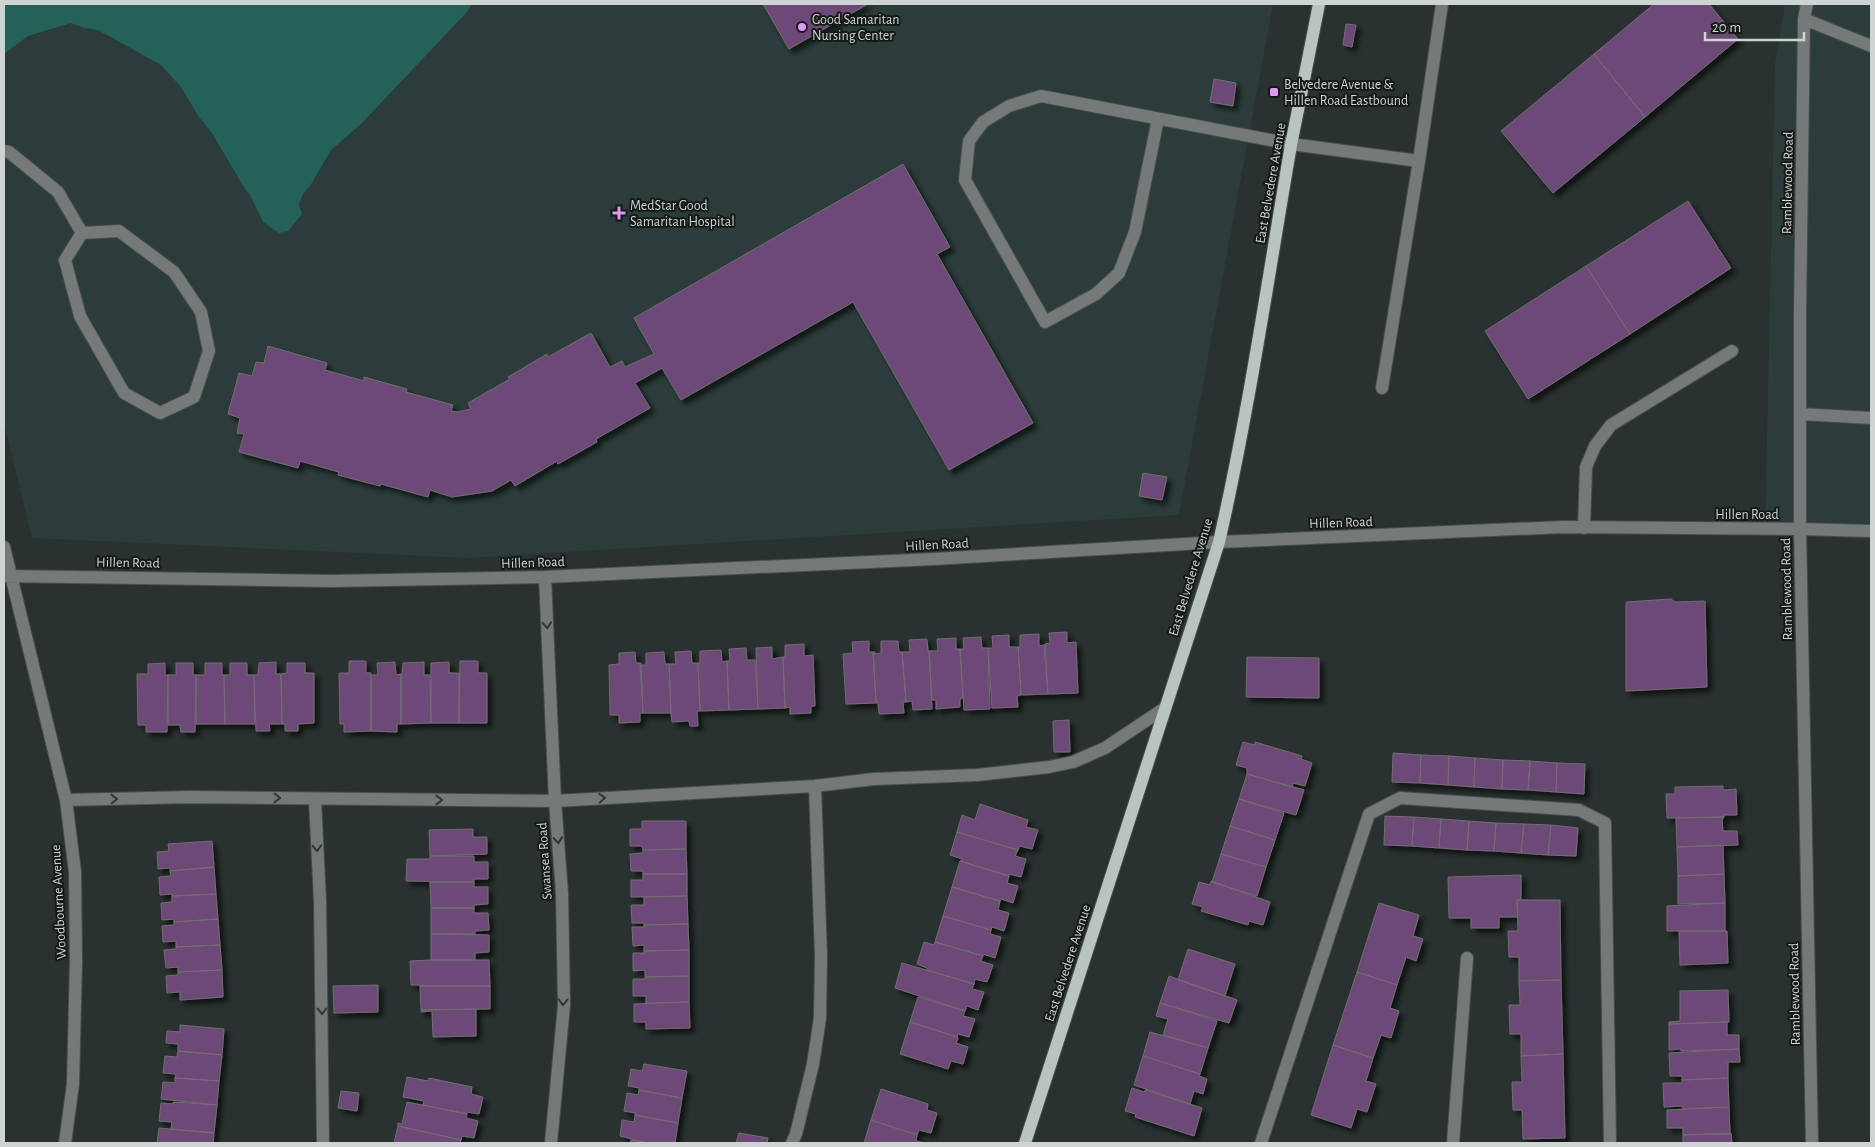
<svg xmlns="http://www.w3.org/2000/svg" width="1875" height="1147" font-family="'Alegreya Sans',sans-serif">
  <defs>
    <filter id="shadow"><feDropShadow dx="4.5" dy="4.5" stdDeviation="2.5" flood-color="#0009"/></filter>
  </defs>
  <rect width="100%" height="100%" fill="#293230"/>
  <path fill="#2b3c3a" d="M4,4h1269l-94,511 -711,43 -436,-20 -28,-115z
    M1785,4h86v536l-106,-8 10,-469z"/>
  <path fill="#236159" d="M4,4h468l-6,9 -105,111 -30,26 -21,36 -7,8 -4,10 3,10 -14,17 -9,2 -16,-11 -13,-27 -5,-6 -33,-56 -13,-16 -18,-30 -20,-22 -63,-35 -14,-2 -13,-5 -43,13 -24,18z"/>
  <path fill="#6c4a76" stroke="#726c73" filter="url(#shadow)" d="M763,4h105l-79,45z
    M1654,4h55l29,35 -93,78 -51,-63z
    M1346,24l10,1 -4,22 -9,-2z
    M1594,54l51,63 -92,76 -52,-62z
    M1214,79l22,4 -3,23 -23,-4z
    M903,164l47,83 -13,7 96,169 -84,47 -96,-168 -172,98 -19,-32 -27,15 15,25 -54,31 1,3 -39,22 -1,-3 -42,25 -4,-6 -19,11 -40,6 -22,-7 -2,7 -47,-13 -1,2 -42,-11 1,-3 -39,-11 -2,7 -59,-16 5,-18 -7,-1 3,-15 -12,-4 11,-41 13,3 4,-14 8,1 4,-17 59,17 -2,7 39,11v-4l43,12 -1,3 47,13 -2,6 7,1 13,-3 -3,-6 42,-24 -2,-2 39,-23 1,3 43,-24 19,34 12,-6 3,6 29,-13 -20,-36z
    M1688,201l43,67 -101,66 -44,-68z
    M1586,266l44,68 -102,65 -43,-68z
    M1143,473l24,4 -5,23 -23,-4z
    M1671,599l4,3 30,-1 2,86 -81,4v-89z
    M1067,632v11l9,-1 2,51 -30,1 -3,-50 5,-1 -1,-10z
    M1039,634v12l5,-1 4,49 -27,1 -3,-48h2v-12z
    M1009,635v12h9l3,48 -4,1 1,11 -26,1 -4,-60h5l-1,-12z
    M981,637l1,11h6l2,61 -26,1 -4,-61h4l-1,-11z
    M956,638v11h4l3,49 -3,1v8l-24,2v-9h-4l-3,-49h9l-1,-12z
    M927,639l1,12h1l3,58 -19,1 -1,-9 -6,1 -4,-50h8l-1,-12z
    M869,641v11h4l3,51 -30,1 -3,-50 10,-1 -1,-11z
    M881,641h17l1,11h3l4,50h-3l1,11 -25,1 -1,-11h-2l-3,-51h2v2l6,-1z
    M804,644v12l9,-1 2,51h-4v7l-21,1v-7l-5,1 -2,-51h2v-12z
    M772,647v12l11,-2 2,51 -27,1 -2,-61z
    M746,648l1,12h8l3,49 -29,1 -2,-49h3l-1,-12z
    M721,650l1,12 5,-1 2,49 -29,1 -2,-48h2v-12z
    M691,651l1,12h6l2,48h-3l1,15h-8l-1,-5 -17,1 -1,-9 -2,-49h7l-1,-12z
    M635,652l1,11h5l2,50h-3v9l-21,1v-8h-9l-1,-50 10,-1v-11z
    M664,652l1,12h4l2,49h-28l-3,-48h6v-12z
    M1247,657l72,1v40l-73,-1z
    M349,661h17v12h5v58l-27,1v-8h-4l-1,-51h10z
    M460,661h18v12h9v50h-28z
    M276,662v12h5l1,50h-13l1,7h-14l-2,-56h4l1,-12z
    M395,662l1,13 5,-1v50h-4v8l-26,-1v-56h7l-1,-12z
    M424,662v13h6l1,48 -30,1v-50l1,1 1,-12z
    M449,662v11h10v50h-28v-60z
    M165,663v12h3l-1,57h-21v-7h-8l-1,-51h11v-10z
    M176,663h17v12h3l-1,57h-14l-1,-7h-12v-50h8z
    M205,663h17v12h2l1,49h-29v-49h9z
    M230,663h17v12h7l1,49h-30l-1,-49h6z
    M287,663h18v10h9v50l-16,1v7h-13v-7h-3l-1,-50 6,-1z
    M1069,720l1,32h-16l-1,-31z
    M1243,742l12,3v-3l47,14 -1,3 11,4 -7,23 -12,-3 -1,4 -45,-13v-6l-11,-3z
    M1393,753l28,2 -1,28 -28,-1z
    M1421,755l28,1 -1,29 -28,-2z
    M1449,756l26,2 -1,29 -26,-2z
    M1475,758l28,2 -1,29 -28,-2z
    M1503,760l27,1 -2,29 -26,-1z
    M1530,761l27,2 -1,29 -28,-2z
    M1557,763l28,1 -1,30 -28,-2z
    M1247,774l57,16 -8,25 -57,-16z
    M1723,786v4l13,-1 1,26h-13v2l-57,1 -1,-24h9v-7z
    M1239,799l45,14 -9,27 -45,-14z
    M980,804l48,16 -2,7 12,3 -6,19 -12,-3 -2,4 -61,-18 5,-17 13,5z
    M1385,816l29,1 -2,29 -28,-1z
    M1414,817l27,2 -2,29 -27,-2z
    M1724,817l-2,3 1,11h14l1,14 -61,2 -1,-29z
    M1441,819l28,2 -2,29 -28,-2z
    M642,821h44v28l-43,1 -1,-4h-12v-17h12z
    M1469,821l27,2 -2,28 -27,-1z
    M1496,823l28,1 -3,29 -27,-2z
    M1524,824l27,1 -3,30 -27,-2z
    M1551,825l27,3 -2,28 -28,-1z
    M1230,826l45,14 -9,27 -45,-13z
    M473,829v8h14v17l-57,2 -1,-26z
    M957,832l61,18 -3,6 11,3 -5,18 -12,-3v2l-49,-15 2,-2 -12,-4z
    M212,841l2,26 -44,4v-3l-12,1 -1,-17 12,-1 -1,-7z
    M1723,845l1,29 -46,2 -1,-29z
    M686,849l1,25h-44v-3h-12l-1,-17 13,-1v-3z
    M1221,854l45,13 -9,29 -45,-14z
    M430,856h44v6h14v17h-14v3l-68,-1 1,-22h23z
    M960,861l49,15 -2,7 11,3 -5,17 -12,-4 -1,2 -48,-14z
    M214,867l2,27 -44,2v-2l-12,1 -1,-18 12,-1 -1,-5z
    M643,874h44v22l-56,1v-17h12z
    M1724,874l1,29 -47,1v-28z
    M1521,875v25h-4l1,17h-19v11h-28v-10h-22l-1,-41z
    M1211,881l59,21 -7,23 -14,-4 -1,4 -47,-14 2,-4 -11,-3 7,-22 11,3z
    M430,882h44v5h14v17l-14,1v3h-43z
    M952,887l48,14 -2,9 11,3 -5,18 -12,-4 -1,3 -48,-14z
    M216,894l2,25 -44,3v-3l-12,1 -1,-17 11,-1v-6z
    M687,896l1,28 -44,1v-2h-12l-1,-18h13v-8z
    M1517,900h43l1,80 -42,1v-24h-10l-1,-26h10z
    M1379,903l40,12 -6,21 10,3 -7,22 -10,-4 -9,28 -40,-13z
    M1725,903v28h-58v-25z
    M431,908h43v5h14l1,17 -14,1v3h-44z
    M943,916l48,14 -1,4 11,3 -6,21 -12,-4v2l-48,-14z
    M218,919l2,26 -44,2v-6l-13,1 -1,-16 12,-1v-3z
    M688,924l1,26 -45,1v-6l-11,1 -1,-19h12v-2z
    M1679,931h48l1,32 -48,2z
    M431,934l58,1v17l-14,1v7h-44z
    M924,942l10,3 1,-3 48,14 -2,5 12,4 -6,17 -12,-3 -1,5 -48,-14 1,-2 -10,-4z
    M220,945l2,25 -44,2v-5l-12,1 -2,-18 12,-1v-2z
    M1188,949l47,15 -10,32 -47,-16z
    M689,950v26l-44,1v-7l-12,1v-18h12l-1,-2z
    M431,960h58l1,26h-70v-1h-9l-1,-24z
    M902,963l72,21 -2,5 12,3 -6,18 -11,-4 -2,5 -70,-23z
    M222,970l1,27 -43,3v-8l-13,1 -1,-17 12,-1v-3z
    M1357,972l40,13 -7,23 9,3 -8,27 -10,-3 -8,23 -40,-13z
    M689,976v26l-43,1v-7h-13v-17h12v-2z
    M1169,976l68,24 -8,23 -69,-20z
    M1561,980l2,74 -42,2v-22h-11l-1,-29h11l-1,-24z
    M378,985v27l-44,1 -1,-27z
    M420,986h70v23l-69,1z
    M1728,990l1,32 -60,2v-2l11,-1v-30z
    M918,997l47,14 -2,5 12,3 -6,18 -11,-3 -1,3 -47,-15z
    M689,1002l1,26 -44,1v-7h-12v-18z
    M1160,1003l57,18 -9,27 -45,-13 5,-16 -12,-3z
    M476,1009v27l-43,1 -1,-26 -11,1v-2z
    M910,1022l47,15 1,2 -2,4 12,4 -5,17 -12,-3 -3,8 -48,-15z
    M1727,1022v13h12v14l-58,2v-2l-12,1v-26z
    M180,1025l44,4 -2,26 -44,-4v-7l-12,-1 1,-12 13,1z
    M1150,1032l58,16 -8,26 -57,-18z
    M1333,1045l40,13 -7,23 10,3 -9,28 -10,-3 -6,19 -40,-13z
    M1739,1049l1,13h-12v16l-46,2v-4h-12l-1,-23z
    M178,1051l44,4 -3,26 -44,-3 1,-4 -13,-1 2,-17 12,1z
    M1563,1054l2,84 -42,1 -1,-29h-9l-1,-28h10l-1,-26z
    M1143,1056l57,18 -1,2 8,3 -4,15 -9,-3 -4,13 -56,-19z
    M644,1064l43,7 -5,27 -43,-8v-2l-11,-2 3,-17 11,2z
    M407,1077l21,4 1,-3 43,9 -1,7 12,3 -4,17 -12,-2v2l-44,-9 1,-4 -21,-4z
    M175,1078l44,3 -2,24 -56,-6 2,-17 12,1z
    M1728,1078l1,29 -46,2 -1,-3 -18,1 -1,-24h19v-3z
    M1132,1088l12,4 1,-2 57,18 -8,28 -59,-19 1,-3 -11,-3z
    M881,1089l47,15 -1,6 10,3 -6,20 -12,-3 -2,5 -46,-15z
    M639,1090l43,8 -4,25 -43,-8v-2l-11,-2 3,-18 11,2z
    M341,1091l18,2 -2,18 -19,-3z
    M173,1102l44,3 -3,28 -43,-4 1,-7 -13,-1 2,-18 12,1z
    M407,1102l60,12 -1,4 12,3 -4,17 -12,-2 -1,4 -63,-14v-3l4,1z
    M1729,1107l1,27 -47,1v-7h-16v-18z
    M635,1115l43,8 -3,20h-28l-27,-7 2,-16 12,2z
    M871,1120l46,15 -1,6 9,2h-61z
    M398,1126l63,14 -1,3h-66z
    M159,1128l55,5 -1,10h-56z
    M739,1133l29,5 -1,5h-31z
    M1731,1133l1,10h-49v-8z
    M631,1140l16,3h-17z"/>
  <g fill="none" stroke-linecap="round" stroke-linejoin="round">
    <defs>
      <path id="minor" d="M1807,4l-3,15 -4,294v216l12,614
        M1804,19l67,27
        M1158,119l-23,113 -16,41 -23,21 -51,28 -80,-142 4,-39 14,-19 26,-16 32,-10 250,48 128,17
        M4,151l5,1 49,40 24,41
        M119,231l55,41 27,40 8,39 -15,46 -34,16 -36,-20 -44,-77 -15,-56 17,-27z
        M1382,388l37,-227 23,-157
        M1800,414l71,4
        M1584,528l2,-61 9,-21 16,-21 121,-74
        M4,547l62,253 9,72 1,89 -3,123 -8,59
        M4,576l327,5 214,-4 389,-18 285,-17 344,-15 237,2 71,2
        M545,577l10,224 7,92 2,112 -13,138
        M66,800l123,-3 366,4 260,-15 59,-7 103,-4 72,-8 24,-5 32,-14 60,-40
        M315,800l5,101 3,242
        M792,1143l4,-9 17,-70 7,-46 1,-62 -6,-170
        M1261,1143l108,-329 31,-16 179,12 26,13 5,320
        M1453,1143l14,-185"/>
      <path id="major" d="M1025,1143l194,-601c30,-131 49,-264 72,-397 9,-47 19,-94 28,-141"/>
    </defs>
    <use href="#minor" stroke="#474f4d" stroke-width="14"/>
    <use href="#major" stroke="#474f4d" stroke-width="14"/>
    <use href="#minor" stroke="#757979" stroke-width="12"/>
    <use href="#major" stroke="#b9c3c1" stroke-width="12"/>
  </g>
  <defs><path id="oneway-chevron" d="M-2-3.5L2.5 0L-2 3.5" fill="none" stroke-width="1.6" stroke-linecap="round" stroke-linejoin="round" transform="scale(1.25)"/></defs>
  <g stroke="#323635">
    <use href="#oneway-chevron" transform="translate(547 625) rotate(87)"/>
    <use href="#oneway-chevron" transform="translate(277 798) rotate(1)"/>
    <use href="#oneway-chevron" transform="translate(602 798) rotate(-3)"/>
    <use href="#oneway-chevron" transform="translate(114 799) rotate(-1)"/>
    <use href="#oneway-chevron" transform="translate(439 800)"/>
    <use href="#oneway-chevron" transform="translate(558 840) rotate(85)"/>
    <use href="#oneway-chevron" transform="translate(317 848) rotate(87)"/>
    <use href="#oneway-chevron" transform="translate(563 1002) rotate(91)"/>
    <use href="#oneway-chevron" transform="translate(322 1011) rotate(90)"/>
  </g>
  <g fill="#de98f2" stroke="#151918" stroke-width="2">
    <circle cx="802" cy="27" r="5"/>
    <rect x="1269" y="87" width="10" height="10" rx="2.5"/>
    <path d="M616.5 205.5h5v5h5v5h-5v5h-5v-5h-5v-5h5z"/>
  </g>
  <g text-anchor="middle" stroke-width="4" stroke-linejoin="round" paint-order="stroke">
    <g font-size="14" fill="#ced4d3" stroke="#151918" text-anchor="start">
      <text x="812" y="24">Good Samaritan<tspan x="812" dy="16">Nursing Center</tspan></text>
      <text x="1284" y="89">Belvedere Avenue &amp;<tspan x="1284" dy="16">Hillen Road Eastbound</tspan></text>
      <text x="630" y="210">MedStar Good<tspan x="630" dy="16">Samaritan Hospital</tspan></text>
    </g>
    <g font-size="14" fill="#ced4d3" stroke="#151918">
      <text transform="translate(1270 183) rotate(-80)" y="5">East Belvedere Avenue</text>
      <text transform="translate(1787 183) rotate(-89)" y="5">Ramblewood Road</text>
      <text x="1747" y="519">Hillen Road</text>
      <text transform="translate(1341 522) rotate(-2)" y="5">Hillen Road</text>
      <text transform="translate(937 544) rotate(-3)" y="5">Hillen Road</text>
      <text transform="translate(128 562) rotate(1)" y="5">Hillen Road</text>
      <text transform="translate(533 562) rotate(-2)" y="5">Hillen Road</text>
      <text transform="translate(1190 577) rotate(-73)" y="5">East Belvedere Avenue</text>
      <text transform="translate(1786 589) rotate(-91)" y="5">Ramblewood Road</text>
      <text transform="translate(544 861) rotate(-94)" y="5">Swansea Road</text>
      <text transform="translate(58 902) rotate(-93)" y="5">Woodbourne Avenue</text>
      <text transform="translate(1067 963) rotate(-72)" y="5">East Belvedere Avenue</text>
      <text transform="translate(1794 994) rotate(-91)" y="5">Ramblewood Road</text>
    </g>
  </g>
  <rect width="1875" height="1147" fill="none" stroke="#ced4d3" stroke-width="10"/>
  <path d="M1705 32v8h99v-8" fill="none" stroke="#ced4d3" stroke-width="2.5"/>
  <text x="1712" y="32" font-size="15" fill="#ced4d3" stroke="#151918" stroke-width="4" paint-order="stroke">20 m</text>
</svg>
